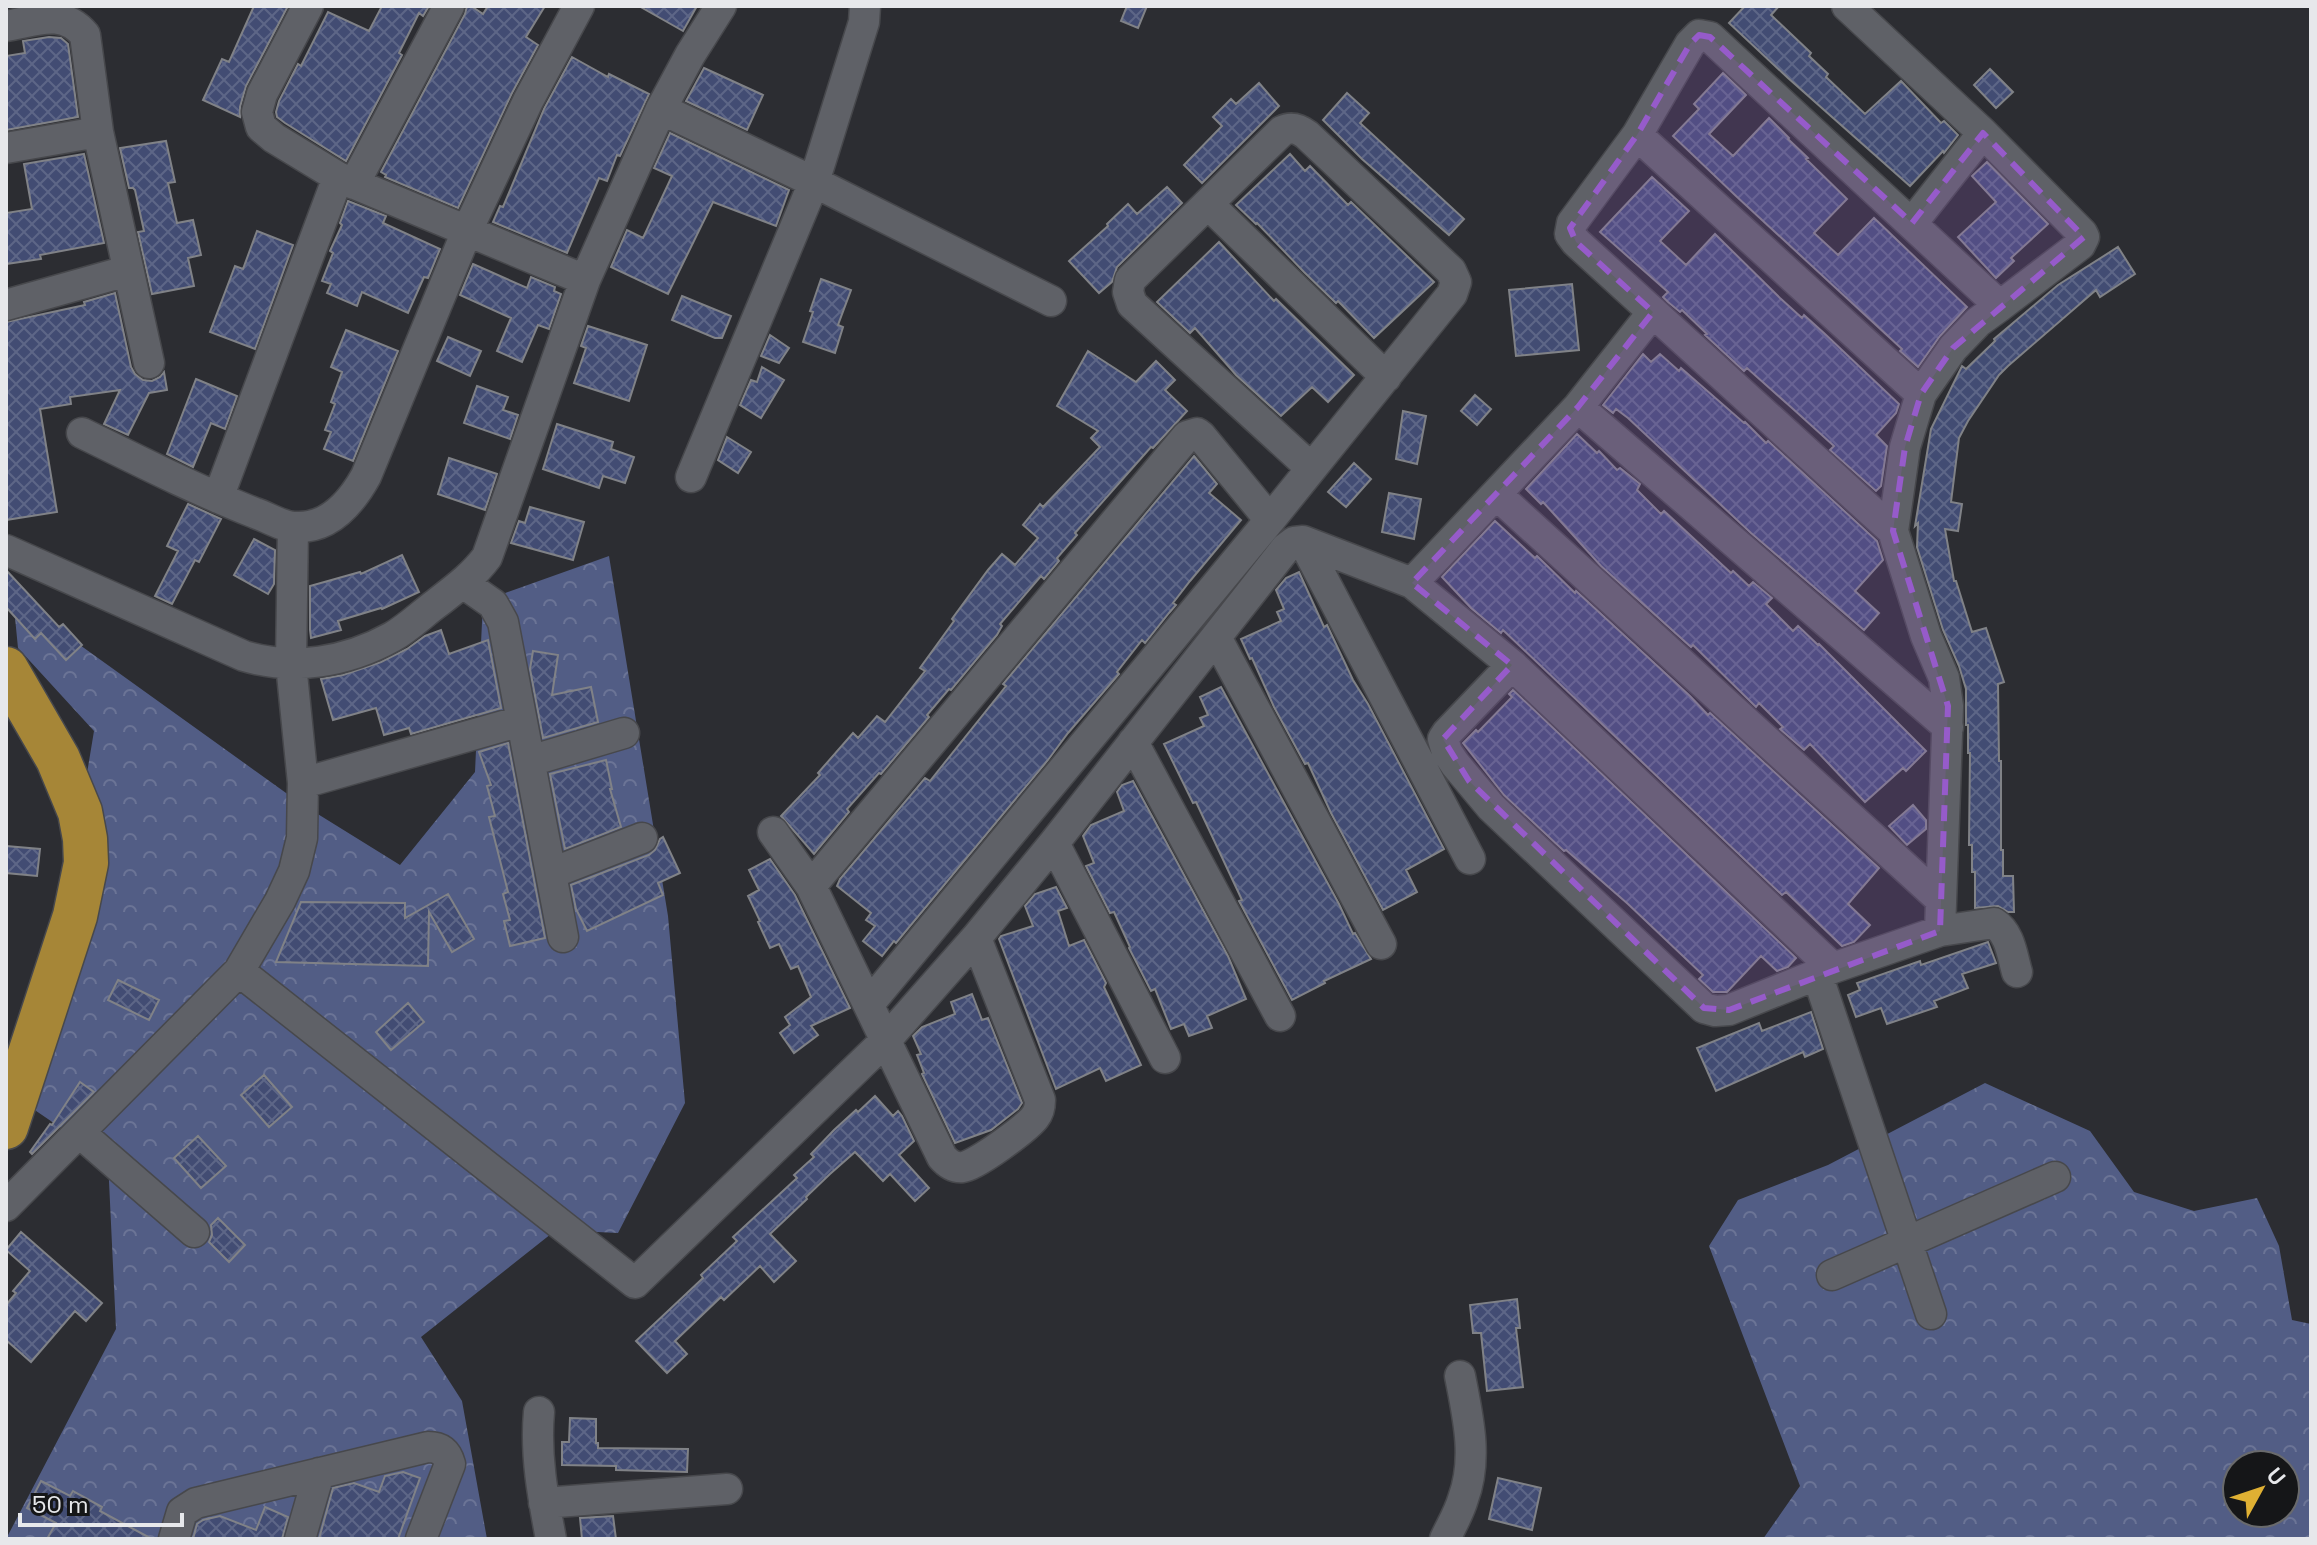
<svg xmlns="http://www.w3.org/2000/svg" width="2317" height="1545" font-family="'Space Grotesk',sans-serif">
  <defs>
    <pattern id="forest-crowns" width="20" height="18" patternUnits="userSpaceOnUse" patternTransform="scale(2)"><rect width="20" height="18" fill="#525d85"/><path d="M2 6a3 3 0 1 1 6 0M12 15a3 3 0 1 1 6 0" fill="none" stroke="#6b7496"/></pattern>
    <pattern id="building-cross-hatch" width="8" height="8" patternUnits="userSpaceOnUse" patternTransform="scale(2)"><rect width="8" height="8" fill="#424c73"/><path d="M0 0l8 8M0 8l8-8" fill="none" stroke="#5d6687"/></pattern>
  </defs>
  <rect width="100%" height="100%" fill="#2c2d32"/>
  <path fill="url(#forest-crowns)" fill-rule="evenodd" d="M609,556l59,360 17,187 -67,130 -62,-3 -135,107 41,64 25,138h-481l110,-210 -8,-169 -85,-58 51,-250 20,-121 -76,-83 -5,-51 287,206 100,62 75,-93 8,-171z
    M1985,1083l105,48 44,61 60,19 63,-13 22,48 13,74 19,4v215h-548l37,-53 -91,-240 29,-46 90,-35zM2237,1465h48v48h-48z"/>
  <path fill="url(#building-cross-hatch)" stroke="#808287" stroke-width="2" d="M254,6h34l-42,80 -6,21v10l-37,-17 19,-41 7,3z
    M382,6h47l-6,10 -4,-3 -20,40 3,2 -56,106 -61,-38 -8,-6 -1,-5 3,-11 19,-37 3,2 27,-54 41,19z
    M467,6h4l12,8 5,-8h57l-19,31 12,8 -26,48 -54,115 -73,-31 1,-2 -5,-3 84,-158z
    M639,6h58l-14,25z
    M1127,6h20l-9,22 -17,-7z
    M1745,6h34l-8,9 40,38 -2,3 19,18 -2,3 39,37 36,-33 40,42 3,-2 14,14 -14,18 -1,-2 -33,35 -122,-108 -59,-55z
    M49,37l12,1 7,6 10,73 -72,13v-74l19,-3 -2,-12z
    M572,57l36,20 1,-3 40,20 -29,62 -3,-1 -10,26 -8,-3 -32,75 -74,-31 7,-16 3,1 41,-98z
    M704,68l59,27 -16,35 -61,-29z
    M1990,69l23,23 -17,16 -22,-23z
    M1723,73l23,22 -37,39 24,22 36,-38 20,20 -1,1 20,19 -2,1 41,40 -33,34 24,22 36,-37 93,89 -27,29 -22,31 -18,-16 2,-2 -166,-153 -63,-60 26,-27 -5,-5z
    M1259,83l20,23 -77,77 -18,-18 38,-39 -9,-9 18,-18 5,5z
    M1347,93l22,20 -9,10 104,96 -15,16 -87,-76 -39,-39z
    M670,133l119,57 -13,36 -63,-24 -45,92 -57,-27 16,-37 16,8 29,-62 -18,-8z
    M166,141l9,41 -7,1 9,40 16,-3 8,35 -13,3 6,28 -42,8 -14,-62 6,-1 -9,-41 -2,-2h-4l-9,-40z
    M84,154l20,89 -64,12 1,4 -35,5v-51l26,-4 -8,-45z
    M1290,154l15,17 5,-5 38,39 3,-3 83,80 -60,56 -36,-37 -2,2 -32,-31 -47,-49 -1,1 -20,-19z
    M1987,162l61,62 -37,34 3,3 -18,17 -38,-41 38,-35 -24,-26z
    M1652,177l37,34 -29,30 26,24 29,-31 65,64 22,20 2,-3 21,19 74,70 -3,9 -20,22 11,11 -6,40 -5,5 -46,-41 4,-4 -42,-38 -45,-40 -3,3 -39,-36 2,-1 -25,-24 -2,2 -12,-10 -5,-5 5,-5 -68,-60z
    M1167,187l15,16 -65,64 -5,15 -13,11 -30,-32 39,-35 -1,-2 21,-20 9,10z
    M348,201l38,15 -3,7 57,26 -12,29 -4,-1 -16,36 -46,-21 -5,14 -30,-13 4,-9 -9,-3 11,-28 -3,-2 12,-26 -2,-2z
    M257,231l36,14 -38,104 -45,-17 25,-66 8,3z
    M1219,242l55,59 2,-2 78,76 -26,27 -16,-15 -31,29 -45,-41 -41,-47 -5,5 -33,-31z
    M2118,247l17,27 -35,23 -4,-7 -88,76 -9,9 -31,46 -9,17 -8,64 11,2 -4,27 -13,-2 9,52h2l16,51 14,-4 18,54 -6,2 1,77h2v89h2v26h10l1,36h-6l-10,-6 -23,2v-36h-3v-27h-3l1,-92h-2v-28h-2v-36l-7,-23 -16,-36 -26,-83 1,-24 -3,3 16,-97 31,-63 4,3 29,-28 -1,-2 64,-54z
    M473,264l54,24 4,-11 24,10 -1,4 7,3 -12,35 -11,-4 -16,37 -25,-11 14,-33 -51,-23z
    M821,279l30,11 -13,35 5,2 -8,26 -32,-11 10,-30 -3,-1z
    M1572,284l7,66 -63,6 -7,-66z
    M115,293l16,74 4,7 8,6 9,1 8,-4 4,-5 3,18 -18,3 -21,42 -24,-11 16,-34 -50,7 1,7 -31,5 17,103 -51,8v-198l79,-17 -1,-3z
    M682,296l49,20 -9,22h-7l-43,-18z
    M588,326l59,19 -18,56 -55,-18 12,-35 -5,-2z
    M346,330l52,21 -45,110 -29,-12 7,-17 -6,-2 10,-26 -4,-2 11,-30 -11,-5z
    M770,335l19,13 -10,15 -18,-7z
    M448,337l33,14 -11,25 -33,-15z
    M1088,351l48,31 20,-21 19,19 -10,10 22,21 -34,37 -2,-1 -76,86 2,2 -20,23 2,3 -15,18 -3,-3 -41,48 2,2 -5,9 -46,55 -2,-1 -22,26 2,2 -48,57 -2,-1 -32,36 2,3 -35,42 -33,-38 39,-41 -2,-2 35,-40 5,5 19,-22 8,6 40,-51 -5,-3 34,-47 -2,-2 36,-49 14,-16 13,11 23,-27 -15,-13 17,-21 3,3 57,-60 -9,-9 7,-7 -41,-25z
    M1643,354l8,8 9,-8 19,17 2,-3 63,55 1,-1 21,21 2,-2 109,100 6,19 -28,31 24,22 -15,17 -113,-97 -123,-115 -12,-9 -3,4 -10,-8z
    M762,367l22,13 -23,38 -21,-13 11,-25 6,2z
    M196,379l41,17 -12,33 -14,-6 -18,44 -26,-13z
    M477,386l31,11 -5,13 15,5 -8,24 -46,-16z
    M1475,395l16,14 -14,16 -16,-14z
    M1403,411l23,5 -9,48 -21,-5z
    M557,424l56,18 -2,7 23,8 -9,26 -22,-7 -4,12 -56,-19z
    M1577,434l20,19 2,-2 18,19 3,-2 20,16 -3,6 24,24 3,-3 67,62 2,-2 16,15 4,-4 19,16 -6,6 27,27 5,-5 20,19 1,-1 107,107 -20,20 -3,-3 -38,34 -55,-58 -6,6 -24,-21 3,-2 -24,-24 -3,4 -63,-62 -2,2 -90,-81 -58,-64 -2,2 -15,-15z
    M727,437l24,15 -13,21 -20,-13z
    M1194,456l23,28 -8,9 32,27 -51,61 -17,22 3,2 -7,8 -24,30 -3,-3 -25,32 2,2 -51,59 -20,27 -152,183 -2,-2 -12,15 -19,-15 12,-15 -9,-6 5,-7 -34,-27 3,-7 85,-101 5,3 76,-95 -3,-2z
    M449,458l48,16 -12,36 -47,-16z
    M1354,463l17,16 -25,28 -18,-15z
    M1389,493l32,6 -7,40 -32,-7z
    M188,504l33,15 -22,43 -4,-2 -23,44 -17,-8 23,-45 -11,-5z
    M530,507l54,15 -11,38 -62,-17 8,-22 6,2z
    M1495,521l40,37 2,-2 38,37 1,-2 114,105 18,19 2,-2 169,155 -31,36 22,21 -16,17 -12,4 -56,-54 -4,3 -279,-265 -2,3 -30,-25 -29,-31z
    M254,539l21,11 -1,34 -6,10 -34,-19z
    M402,555l17,37 -37,17 -1,-1 -43,13 3,9 -30,8 -1,-8v-44l50,-14 1,2z
    M6,570l53,57 4,-3 19,21 -16,15 -25,-27 -6,6 -29,-32z
    M1299,572l25,55 3,-2 26,55 15,24 76,145 -38,21 11,22 -34,18 -52,-97 -23,-50 -3,1 -31,-57 -22,-49 -2,1 -9,-20 40,-18 -4,-9 7,-3 -8,-19 10,-12z
    M441,630l8,24 39,-14 13,68 -90,26 -2,-6 -25,7 -8,-27 -43,12 -12,-41 22,-4 38,-13 26,-13 18,-13z
    M533,651l25,4 -6,40 39,-8 7,35 -55,16 -13,-69z
    M1221,687l118,217 14,30 2,-1 16,26 -47,22 1,2 -33,17 -53,-99 3,-1 -46,-98 -3,1 -29,-59 40,-18 -4,-8 8,-3 -8,-18z
    M1513,690l283,268 -8,9 -11,4 -16,-15 -34,36h-14l-14,-13 4,-4 -75,-71 -62,-54 -2,1 -60,-56 -41,-52 13,-13 2,2 34,-35 -3,-3z
    M508,743l37,195 -35,8 -6,-25 6,-1 -7,-26 5,-2 -19,-75 6,-1 -8,-30 4,-1 -12,-33z
    M606,760l6,29h-2l11,38 -56,22 -15,-75z
    M1133,781l95,175 18,43 -39,17 5,12 -23,8 -5,-12 -13,5 -16,-40 -4,2 -22,-43 1,-1 -16,-35 -4,1 -24,-47 8,-3 -11,-27 8,-11 33,-14 -7,-19 5,-7z
    M1913,805l13,15v9l-19,16 -18,-19z
    M663,837l17,36 -22,10 5,12 -76,36 -11,-22 -5,-24 78,-30 6,-5 5,-11z
    M6,846l34,3 -3,27 -31,-3z
    M770,859l25,36 55,113 -39,18 7,9 -24,18 -14,-20 10,-8 -5,-8 26,-20 -13,-31 -7,3 -12,-25 -9,4 -12,-26 2,-1 -12,-25 11,-6 -10,-20z
    M1056,887l11,21 -9,3 11,35 15,-6 22,43 -2,4 37,78 -35,16 -6,-13 -44,21 -57,-150 2,-3 32,-10 -8,-20 10,-12z
    M448,894l26,45 -22,13 -23,-40 -1,54 -152,-4 25,-60 104,1v15z
    M1988,942l8,21 -34,11 6,14 -34,13 3,6 -50,17 -6,-16 -25,9 -8,-22 12,-5 -3,-7 63,-22 1,4z
    M118,980l41,20 -10,20 -41,-20z
    M972,994l10,26 6,-2 34,85 -4,6 -27,21 -36,13 -33,-69 2,-1 -7,-18 4,-1 -8,-18 9,-9 33,-13 -4,-12z
    M408,1003l16,19 -33,28 -15,-18z
    M1811,1012l12,37 -18,8 -2,-5 -87,39 -19,-43 62,-25 3,8z
    M264,1075l28,32 -23,20 -28,-32z
    M80,1082l14,10 -62,62 -2,-2 20,-28 2,1z
    M875,1096l18,20 5,-5 4,5 12,25 -15,14 30,33 -14,13 -25,-27 -7,7 -28,-29 -25,22 -24,23 1,2 -37,35 26,27 -22,21 -14,-16 -36,34 -3,-3 -46,44 12,13 -20,19 -31,-32 67,-63 -2,-3 36,-34 -4,-4 64,-59 -3,-3 20,-18 -3,-3 23,-24 22,-20 2,2z
    M198,1136l28,30 -25,22 -27,-30z
    M218,1218l27,27 -16,17 -20,-20 3,-7 -1,-10z
    M21,1232l81,71 -16,18 -11,-10 -44,51 -25,-22v-35l10,-12 -3,-2 17,-20 -24,-21z
    M1517,1299l3,29h-4l7,59 -36,4 -6,-58h-8l-3,-28z
    M570,1418l26,1v24h2v5l90,1 -1,23 -71,-2v-4l-54,-1v-23h7z
    M403,1472l17,6 -22,61h-79l14,-51 21,-5 25,9 6,-16z
    M1498,1478l43,10 -9,42 -43,-11z
    M41,1481l29,15 3,-5 29,16 -2,4 52,28h-105l9,-16 -29,-15z
    M265,1507l23,10 -6,22h-89l4,-15 6,-4 17,-4 36,14z
    M613,1516l3,23h-34l-2,-21z"/>
  <g fill="none" stroke-linecap="round" stroke-linejoin="round">
    <defs>
      <path id="minor" d="M308,6l-46,88 -5,18 4,15 13,11 64,39 247,103
        M1847,6l136,127 -71,90
        M6,26c30,-5 57,-18 79,9l13,97 51,231
        M661,109l153,73 237,119
        M1983,133l99,100 2,4 -4,8 -80,61
        M1637,135l284,259
        M6,148l92,-16
        M354,184l95,-178
        M1208,204l178,173
        M6,305l121,-34
        M1578,407l370,320
        M82,433c57,28 114,57 173,80 12,4 28,14 40,14 34,2 56,-24 71,-51l101,-245 61,-130 51,-95
        M691,477l123,-295 50,-160 1,-16
        M1496,494l444,405
        M218,498l120,-321
        M1270,520l182,-226 4,-12 -5,-11 -144,-136c-8,-6 -15,-9 -25,-4l-152,149 -2,12 4,12 179,164
        M1893,531l-317,-289 -6,-8 2,-11 65,-88 53,-91 9,-9 11,2 290,269 -22,16 -25,26 -32,46 -16,53 -12,84 33,105 18,42 4,28 -8,225 54,-8c16,10 18,32 23,49
        M1303,541l167,318
        M6,550l238,106c50,15 103,6 148,-19 16,-9 30,-23 45,-34 18,-14 36,-27 50,-46l98,-277 76,-171 29,-54 31,-49
        M463,583l30,21 10,18 60,315
        M1412,583l166,-176 75,-95
        M1216,637l165,307
        M1512,665l-65,68 -4,6 4,13 8,12 36,43 213,201 11,3 14,-1 104,-42 107,-37
        M1133,742l147,274
        M530,761l94,-28
        M303,783l218,-62
        M773,832l38,54 131,271c6,7 12,11 21,10 12,-1 64,-39 72,-50 4,-5 5,-11 5,-17l-64,-162
        M1054,843l111,215
        M552,873l90,-35
        M811,886l376,-450 10,-3 4,3 69,84 -401,484
        M239,971l396,312 250,-242 91,-103 78,-95 232,-295 8,-6 9,-1 109,42 100,82 321,303
        M1817,974l114,340
        M80,1133l114,99
        M6,1206l233,-235 41,-70 14,-30 8,-33 1,-55 -12,-119 2,-137
        M1832,1275l223,-98
        M539,1412c-4,43 4,85 12,127
        M544,1503l183,-14
        M174,1539l8,-27 14,-9 232,-56c13,0 19,6 22,17l-29,75
        M300,1539l19,-66
        M1445,1539c6,-13 14,-26 18,-40 15,-40 5,-82 -3,-123"/>
      <path id="highway" d="M6,669l52,90 22,53 5,27 1,24 -11,53 -69,211"/>
    </defs>
    <use href="#minor" stroke="#47484c" stroke-width="33"/>
    <use href="#highway" stroke="#47484c" stroke-width="47"/>
    <use href="#minor" stroke="#5f6167" stroke-width="30"/>
    <use href="#highway" stroke="#a68637" stroke-width="44"/>
  </g>
  <path fill="#965bca" fill-opacity="0.2" stroke="#965bca" stroke-width="6" stroke-dasharray="16 10" stroke-linejoin="round" d="M1699,35l11,2 202,186 71,-90 101,104 -131,111 -32,46 -16,53 -12,84 55,175 -8,225 -211,79 -25,-2 -235,-227 -26,-42 69,-74 -100,-82 166,-176 75,-95 -77,-70 -6,-14 67,-93 53,-91z"/>
  <rect width="2317" height="1545" fill="none" stroke="#e7e8eb" stroke-width="16"/>
  <g transform="translate(2261 1489) rotate(50)"><circle r="38" fill="#151618" stroke="#696a6c" stroke-width="2"/>
  <path d="M0-6L14 30L0 20L-14 30Z" fill="#dfb033"/>
  <text y="-12" font-size="22" font-weight="bold" text-anchor="middle" fill="#e7e8eb">U</text>
  </g>
  <path d="M20 1513v12h162v-12" fill="none" stroke="#e7e8eb" stroke-width="4"/>
  <text x="32" y="1513" font-size="24" fill="#e7e8eb" stroke="#151618" stroke-width="6" paint-order="stroke">50 m</text>
</svg>
